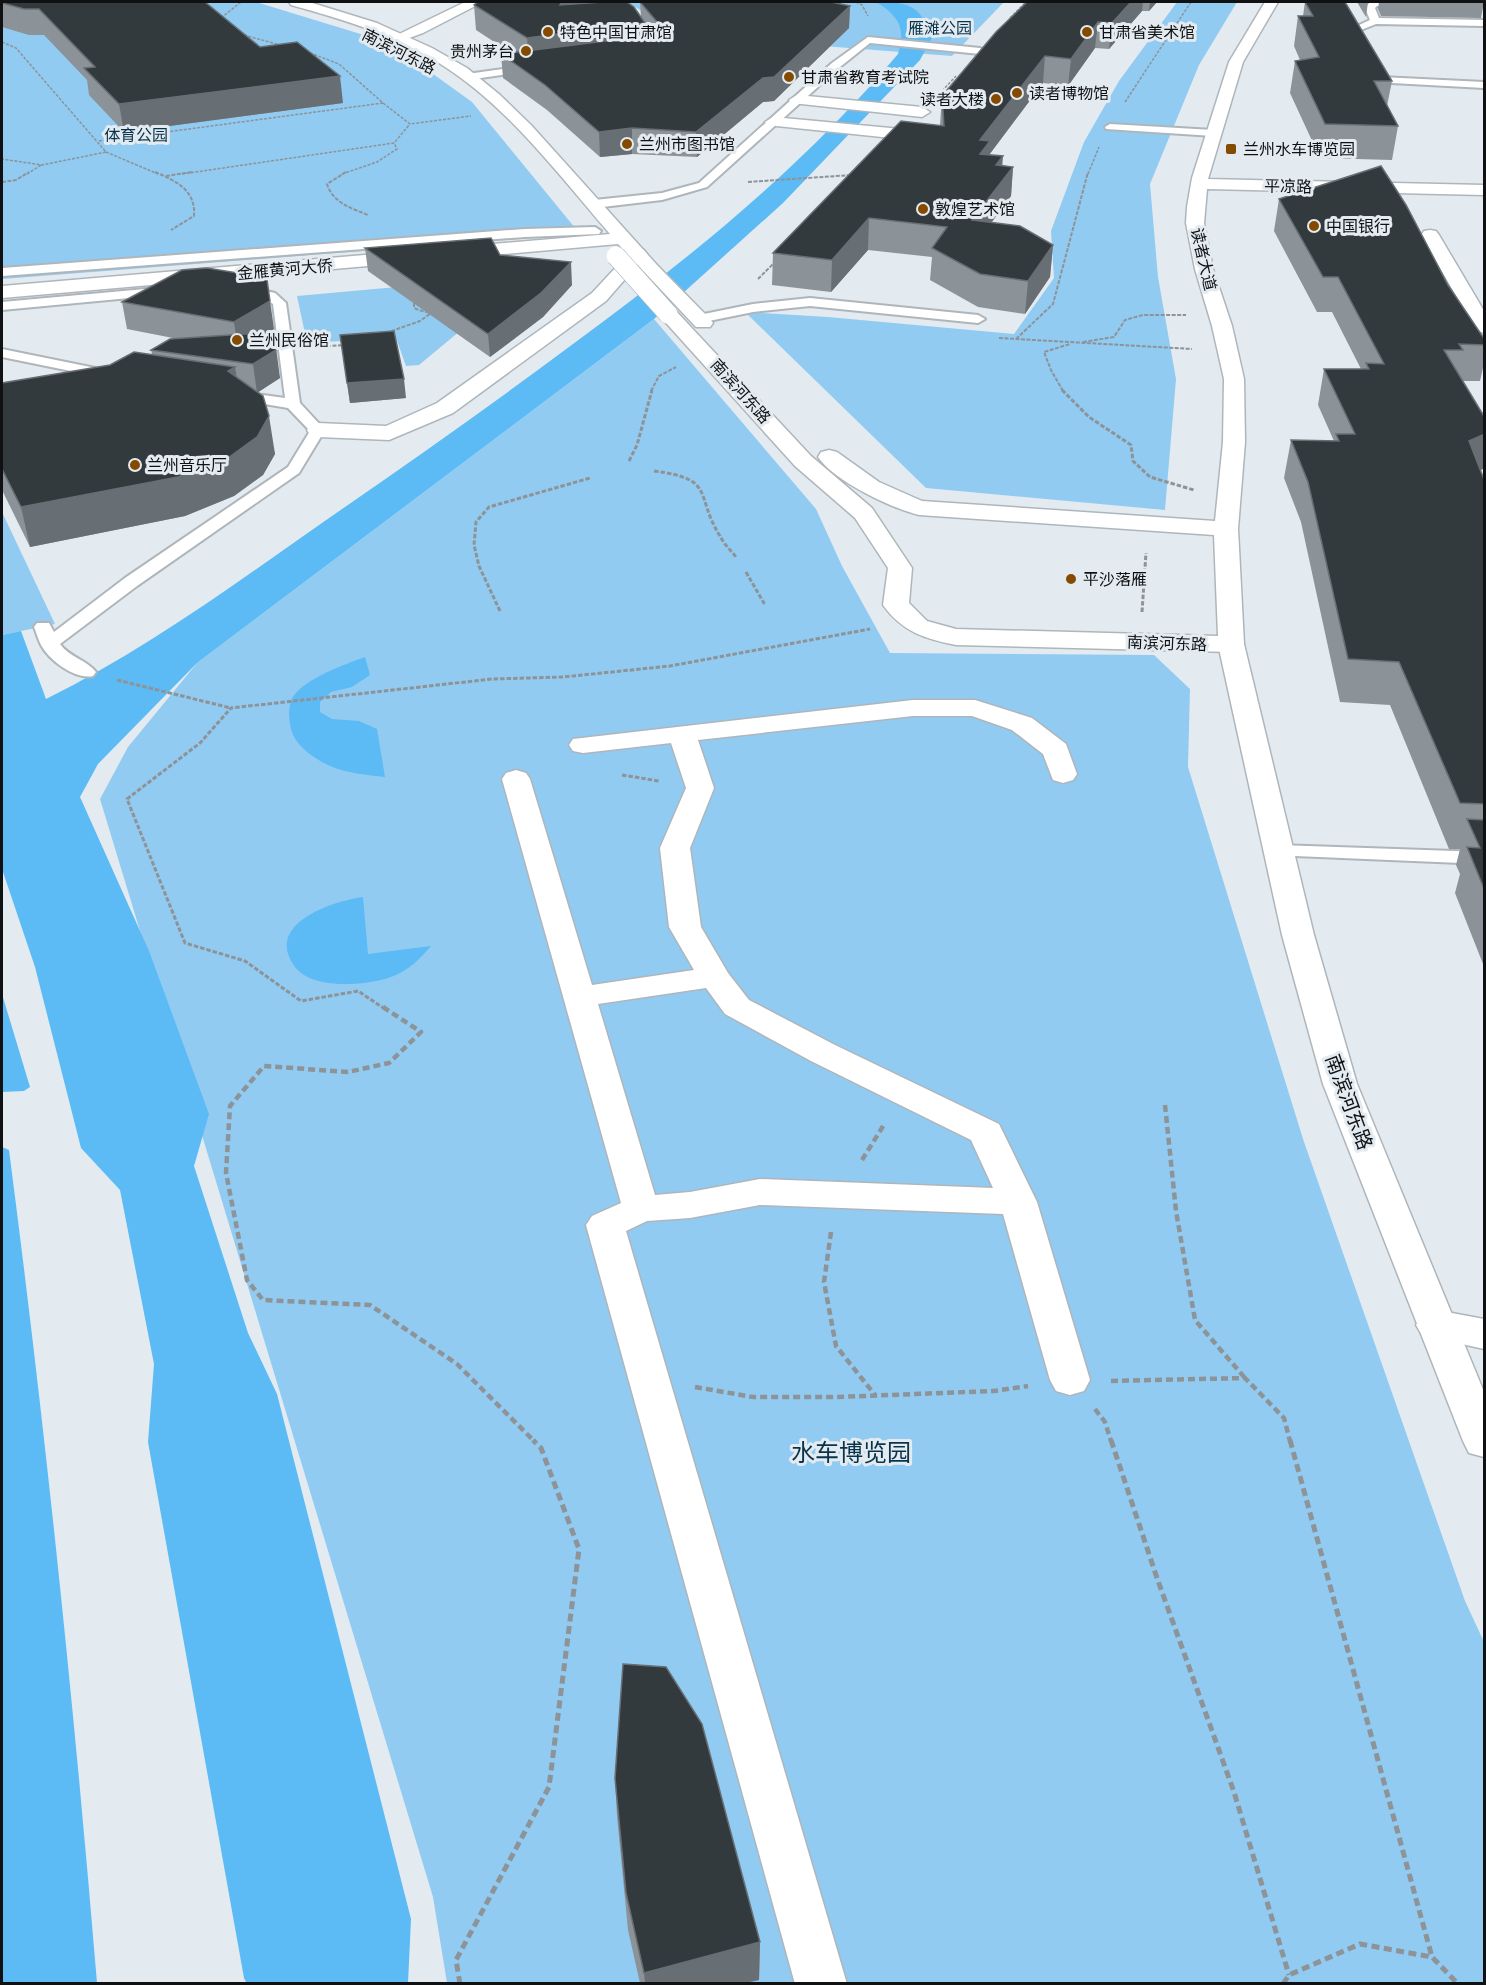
<svg xmlns="http://www.w3.org/2000/svg" width="1486" height="1985" font-family="'PT Sans','Noto Sans SC',sans-serif">
  <rect width="100%" height="100%" fill="#e3ebf1"/>
  <path fill="#91cbf2" d="M2,2h254l134,41 82,59 108,132 -578,45z
    M627,2h377l-52,54 -233,-18 -59,-16z
    M1177,2h60l-38,63 -49,119 8,93 18,102 -11,131 -239,-22 -181,-176 83,5 186,17 40,-56 -3,-47 33,-89 35,-61z
    M518,276l6,2 -105,87 -13,1 -10,-28 -89,5 -10,-47z
    M654,319l162,190 26,57 48,87 264,2 36,34 -2,78 115,372 162,462 19,41v341h-1037l-14,-86 -333,-1098 28,-52 69,-84z
    M2,512l53,112 -53,11z"/>
  <path fill="#5cbbf5" d="M876,2c34,0 44,3 56,36l-12,22 -137,143 -129,116 -457,344 -99,101 -18,33 69,154 60,163 -15,52 54,167 29,61 134,525 -3,64 -161,1 -3,-6 -96,-536 6,-78 -34,-174 -39,-42 -46,-181 -33,-98v-234l19,-4 25,68c106,-52 202,-125 299,-192 77,-53 153,-107 228,-163 117,-86 231,-178 325,-290 8,-26 1,-38 -22,-52z
    M365,657l5,18 -18,12 -21,5 -11,10v10l12,7 27,2 18,8 8,48c-18,-2 -39,-4 -55,-11 -15,-7 -35,-20 -39,-37 -2,-9 -3,-19 0,-28 8,-21 55,-37 74,-44z
    M363,897l5,57 63,-8c-11,13 -23,25 -40,31 -24,9 -79,13 -96,-10 -32,-43 38,-66 68,-70z
    M2,994l28,93 -6,4 -22,1z
    M2,1147l7,3c36,277 65,555 88,833h-95z"/>
  <g fill="none" stroke-linecap="round" stroke-linejoin="round">
    <defs>
      <path id="service" d="M1370,2h61l-5,3 -49,1 -2,2 4,10 105,2v6l-108,-2 -20,8 25,45 103,5v6l-111,-6 -27,-51 24,-11 -5,-12z
        M868,37l112,11 5,3 -5,3 -110,-11 -30,24 -133,120 -45,13 -68,8 -6,-4 6,-4 68,-7 37,-10 133,-120z
        M531,65l5,3 -1,2 -68,10 -5,-3 5,-3z
        M1110,124l103,6 5,3 -5,3 -107,-7 -1,-2z
        M595,227l6,4 -2,3 -74,3 -523,39v-8l523,-39z
        M239,285l36,8 11,10 14,100 25,27 -26,43 -162,113 -77,58c9,13 27,16 36,28l-3,4c-18,4 -44,-16 -52,-31 -2,-4 -5,-13 -7,-18l3,-4h12l5,9 71,-54 163,-111 22,-36 -22,-23 -54,-9 -7,-4 7,-4 51,7 -12,-94 -7,-5 -32,-7 -1,-3 1,-3z
        M167,287l7,4 -2,3 -170,16v-8z
        M810,298l168,17 7,4 -7,4 -168,-17 -57,6 -54,11 -7,-4 7,-4 54,-11z
        M2,349l113,23 7,4 -7,4 -113,-23z
        M1278,845l206,7v12l-213,-9 -3,-4 3,-4z"/>
      <path id="pedestrian" d="M797,95l125,12 8,5 -8,5 -130,-14 -3,-3z
        M773,117l128,12 8,5 -8,5 -134,-14 -2,-3z
        M638,248l6,2 3,4 -41,47 -153,112 -64,27 -71,-3 -8,-2 -3,-5 3,-5 8,-2 68,3 51,-23 155,-110 40,-43z
        M913,700h62l57,18 34,26 11,30 -4,6 -10,3 -10,-3 -10,-26 -31,-24 -40,-14h-59l-215,24 16,48 -24,60 11,79 27,46 21,27 86,45 164,79 38,78 53,178 -6,11 -14,4 -14,-4 -6,-11 -47,-166 -243,-9 -70,13 -43,3 -21,10 221,753h-52l-209,-759 6,-9 29,-13 -119,-424 4,-6 10,-3 10,3 4,6 62,206 102,-15 -25,-43 -9,-79 26,-60 -15,-45 -88,10 -10,-2 -4,-6 4,-6zM706,988l19,26 86,47 160,79 22,48 -233,-9 -70,13 -35,3 -57,-191z"/>
      <path id="minor" d="M465,2h18l-60,31 -25,9 -7,-4z
        M1430,230l6,1 3,4 45,76v22l-7,-2 -3,-4 -53,-92 3,-4z"/>
      <path id="tertiary" d="M1436,1310l48,9v30l-62,-14 -6,-10 6,-10z"/>
      <path id="secondary" d="M289,2h20l68,21 55,25 35,20 33,27 31,30 126,140 53,54 3,4 -3,4h-14l-78,-83 -616,54v-12l608,-52c-52,-60 -103,-129 -171,-171 -45,-28 -97,-44 -148,-58z
        M1265,2h13l-35,60 -35,117 276,6v10l-277,-6 -3,34 9,46 19,57 12,53 1,63 -7,87 6,115 -4,6 -9,2 -275,-7c-30,-6 -54,-13 -73,-40l5,-37 -33,-50 -60,-52 -137,-152 3,-4h14l136,146 61,52 40,60 -3,35 18,18 29,8 262,7 -4,-101 -295,-20c-28,-7 -85,-34 -101,-58l3,-5 8,-2 8,2 42,30 43,19 293,20 8,-79 1,-63 -12,-53 -17,-57 -9,-46 1,-16 5,-29 37,-116z"/>
      <path id="primary" d="M1231,636l9,2 4,6 70,291 43,149 127,308v65l-15,-4 -6,-12 -140,-357 -41,-149 -64,-291 4,-6z"/>
    </defs>
    <use href="#service" stroke="#aeb6bb" stroke-width="4"/>
    <use href="#pedestrian" stroke="#aeb6bb" stroke-width="3"/>
    <use href="#minor" stroke="#aeb6bb" stroke-width="3"/>
    <use href="#tertiary" stroke="#aeb6bb" stroke-width="3"/>
    <use href="#secondary" stroke="#aeb6bb" stroke-width="3"/>
    <use href="#primary" stroke="#aeb6bb" stroke-width="3"/>
    <path stroke="#8d9397" stroke-width="1.5" stroke-dasharray="3 1.5" stroke-linecap="butt" d="M856,2l6,3 6,11
      M221,18l20,-16
      M1010,18l16,-16
      M244,35l36,10
      M2,42l14,6 90,104 -64,13 -40,-6
      M942,91l14,-15
      M1125,102l66,-100
      M383,103l27,21 61,-8
      M99,141l284,-38 -44,-39 -34,-13
      M106,152l52,22
      M27,174l14,-9
      M182,174l212,-31 16,-19
      M342,174l35,-12 20,-13 -3,-6
      M1088,174l11,-27"/>
    <path stroke="#8d9397" stroke-width="2" stroke-dasharray="4 1.5" stroke-linecap="butt" d="M155,172c21,9 41,18 39,44l-23,14
      M346,172l-19,12c6,19 24,24 41,31
      M166,176l26,-4
      M2,182l14,-2 13,-8
      M748,182l103,-7
      M758,279l18,-18
      M432,296l22,1 7,7c-14,11 -31,11 -47,4v-6z
      M386,333l34,-12 11,-8
      M999,338l193,11
      M1016,339l37,-35 35,-132
      M1083,342l31,-5 11,-17 18,-5h43
      M316,347l29,-2
      M651,391l8,-15 17,-9
      M1063,391l-12,-21 -7,-18 26,-8"/>
    <path stroke="#8d9397" stroke-width="3" stroke-dasharray="4.5 2" stroke-linecap="butt" d="M1062,390l27,27 42,28 2,16 17,16 44,13
      M629,461l8,-16 15,-55
      M654,471c63,8 40,24 66,65 4,8 11,15 17,22
      M746,572l19,33
      M500,611l-21,-45 -5,-21 2,-23 13,-15 101,-29
      M1142,612l4,-59
      M117,680l114,28
      M622,775l37,6
      M385,1009l-27,-18 -57,10 -56,-40 -60,-18 -58,-144 73,-56 31,-35 261,-29 71,-2 107,-11 200,-37"/>
    <path stroke="#8d9397" stroke-width="4.5" stroke-dasharray="7 4" stroke-linecap="butt" d="M383,1007l38,25 -32,31 -41,9 -84,-6 -34,40 -4,67 21,107 16,20 107,5 87,59 77,77
      M1165,1105l11,106 19,109 50,58
      M862,1160l23,-37
      M831,1232l-7,50 12,64 39,49
      M1111,1381l134,-3 39,40 6,23
      M695,1387l58,10h84l157,-6 34,-5
      M1095,1409l10,13 6,19"/>
    <path stroke="#8d9397" stroke-width="5" stroke-dasharray="8 4.5" stroke-linecap="butt" d="M1111,1440l46,138 77,214 55,183
      M1290,1440l142,517
      M460,1984l-4,-24 93,-173 30,-238 -38,-101 -8,-8
      M1283,1984l6,-9 71,-31 72,13 26,27"/>
    <use href="#service" fill="#fff" fill-rule="evenodd"/>
    <use href="#pedestrian" fill="#fff" fill-rule="evenodd"/>
    <use href="#minor" fill="#fff" fill-rule="evenodd"/>
    <use href="#tertiary" fill="#fff" fill-rule="evenodd"/>
    <use href="#secondary" fill="#fff" fill-rule="evenodd"/>
    <use href="#primary" fill="#fff" fill-rule="evenodd"/>
    <defs>
      <path id="secondary-bridge" d="M616,256l52,58"/>
    </defs>
    <use href="#secondary-bridge" stroke="#aeb6bb" stroke-width="20" stroke-linecap="butt"/>
    <use href="#secondary-bridge" stroke="#fff" stroke-width="19"/>
  </g>
  <path fill="#8b9298" fill-rule="evenodd" d="M2,2l258,45 83,56 -219,29 -35,-37 -2,-15 -43,-45h-15l-27,-8z
    M478,2h101l-1,1 63,14 -1,-15 210,4 -1,22 -75,73 -11,1 -66,55 -65,-3 -32,3 -53,-47 -44,-32 -2,-24 10,-1 -35,-23 -2,-25zM645,29l5,6 -4,1z
    M1027,2h130l-8,9h-7l-33,38 -14,-1 -27,38 -25,-3 -54,72 14,10 10,2 -2,29 -19,26 61,23 -3,32 -25,37 -47,-7 -48,-27 2,-23 -64,-7 -37,42 -59,-7 1,-32 167,-128 2,-29z
    M1305,2l87,79 -5,25 11,20 -6,34 -72,-2 -30,-65 5,-32 5,-1 -6,-14 4,-30h5z
    M1357,2h11l-2,15z
    M1379,2h105l-3,16 -100,-2 -3,-7z
    M1279,199l169,86 37,55v19l-5,22h-18l23,37v44l-2,7 -3,1 5,12v487l-30,-76 5,-19 -4,-9 4,-16h-11l-59,-144 -50,-3 -39,-180 -17,-44 7,-38 43,1 -16,-36 6,-36h37l-29,-57h-15l-43,-81z
    M365,248l135,7 72,30 -29,32 -53,40 -122,-86z
    M122,302l152,27 -6,3 12,46 -22,14 17,62 -12,21 -29,21 -49,20 -155,31 -28,-57v-107l108,-18 42,-11 -1,-4 27,-11 -51,-10z
    M340,335l66,63 -56,5z
    M615,1778l145,164 -1,38 -14,3h-105l-12,-53 -11,-114z"/>
  <path fill="#686f74" d="M562,2h17l-17,28 -2,-25z
    M1131,2h12l-1,9 -33,38 3,-26z
    M1150,2h7l-8,9z
    M850,6l-1,22 -75,73 -11,1 -66,55 -1,-25 67,-54z
    M1098,22l-3,26 -27,38 3,-27z
    M645,23l1,26 -117,15 -2,-26z
    M1045,56l-2,27 -54,72 -11,28 2,-43z
    M340,76l3,27 -219,29 -5,-28z
    M632,128v26l-32,3 -1,-25z
    M1003,156l-2,26 12,-15 -2,29 -41,55 2,-31 24,-55z
    M869,218l-1,32 -37,42 1,-32z
    M1053,245l-3,32 -25,37 3,-33z
    M571,262l1,23 -29,32 -53,40 -2,-23z
    M267,280l7,49 -36,21 -4,-28z
    M274,332l6,46 -23,15 -4,-29z
    M235,367l6,36 -13,-32z
    M404,379l2,19 -56,5 -3,-20z
    M269,416l6,38 -12,21 -29,21 -49,20 -155,31 -9,-40z
    M1485,434v28l-2,7 -23,10 9,-38z
    M760,1942l-1,38 -14,3h-100l-1,-10z"/>
  <path fill="#333a3e" stroke="#686f74" stroke-width="1.5" d="M2,2h203l55,45 37,-5 43,34 -221,28 -35,-36 11,-1 -56,-58h-15l-22,-6z
    M478,2h84l-2,3 43,-3h24l7,5 11,16 -118,15 -53,-33z
    M640,2h191l19,4 -76,71 -11,1 -67,54 -64,-4 -33,4 -54,-47 -44,-31 160,-20 2,-5z
    M1027,2h104l-19,21 -14,-1 -27,37 -26,-3 -65,84 10,1 -10,13 23,2 -7,9 17,2 -41,53 48,6 33,19 -25,36 -48,-7 -48,-26 15,-21 -78,-9 -37,42 -59,-7 128,-132 43,5 -2,-30 54,-64z
    M1305,2h40l47,79h-18l24,45 -73,-2 -30,-63 24,-4 -21,-41h15z
    M1381,166l25,39 42,80 37,55v5l-26,-1 4,6h-19l41,68v16l-16,7 16,41v322l-25,-1 -61,-141 -51,-3 -40,-177 -17,-42 48,1 -3,-7h19l-31,-65h45l-3,-6 18,1 -46,-87h-15l-44,-78z
    M491,238l9,17 71,7 -30,31 -53,41 -123,-86z
    M207,268l55,9 5,3 3,21 -36,21 -112,-20 60,-32z
    M394,331l10,48 -57,4 -7,-48z
    M274,332l2,18 -23,14 -102,-14 19,-11z
    M134,352l101,15 -7,4 35,25 6,20 -12,21 -29,21 -50,19 -157,30 -19,-38v-86l108,-18z
    M1467,819l18,1v71l-18,-44 13,1z
    M623,1664l43,3 36,57 58,218 -116,31 -18,-80 -11,-115z"/>
  <g fill="#844b00" stroke="#e3ebf1" stroke-width="2">
    <circle cx="548" cy="32" r="6"/>
    <circle cx="1087" cy="32" r="6"/>
    <circle cx="526" cy="51" r="6"/>
    <circle cx="789" cy="77" r="6"/>
    <circle cx="1017" cy="93" r="6"/>
    <circle cx="996" cy="99" r="6"/>
    <circle cx="627" cy="144" r="6"/>
    <rect x="1225" y="143" width="12" height="12" rx="3"/>
    <circle cx="923" cy="209" r="6"/>
    <circle cx="1314" cy="226" r="6"/>
    <circle cx="237" cy="340" r="6"/>
    <circle cx="135" cy="465" r="6"/>
    <circle cx="1071" cy="579" r="6"/>
  </g>
  <g text-anchor="middle" stroke-width="6" stroke-linejoin="round" paint-order="stroke">
    <g font-size="16" fill="#08334a" stroke="#e3ebf1">
      <text x="940" y="34">雁滩公园</text>
      <text x="136" y="141">体育公园</text>
    </g>
    <g font-size="16" fill="#0f1113" stroke="#e3ebf1" text-anchor="start">
      <text x="560" y="38">特色中国甘肃馆</text>
      <text x="1099" y="38">甘肃省美术馆</text>
      <text x="514" y="57" text-anchor="end">贵州茅台</text>
      <text x="801" y="83">甘肃省教育考试院</text>
      <text x="1029" y="99">读者博物馆</text>
      <text x="984" y="105" text-anchor="end">读者大楼</text>
      <text x="639" y="150">兰州市图书馆</text>
      <text x="1243" y="155">兰州水车博览园</text>
      <text x="935" y="215">敦煌艺术馆</text>
      <text x="1326" y="232">中国银行</text>
      <text x="249" y="346">兰州民俗馆</text>
      <text x="147" y="471">兰州音乐厅</text>
      <text x="1083" y="585">平沙落雁</text>
    </g>
    <g font-size="16" fill="#0f1113" stroke="#e3ebf1">
      <text transform="translate(399 51) rotate(27)" y="6">南滨河东路</text>
      <text transform="translate(1288 186) rotate(1)" y="6">平凉路</text>
      <text transform="translate(1204 259) rotate(77)" y="6">读者大道</text>
      <text transform="translate(285 269) rotate(-5)" y="6">金雁黄河大侨</text>
      <text transform="translate(741 391) rotate(48)" y="6">南滨河东路</text>
      <text transform="translate(1167 643) rotate(2)" y="6">南滨河东路</text>
    </g>
    <g font-size="20" fill="#0f1113" stroke="#e3ebf1">
      <text transform="translate(1349 1102) rotate(70)" y="7">南滨河东路</text>
    </g>
    <g font-size="24" fill="#08334a" stroke="#e3ebf1">
      <text x="851" y="1461">水车博览园</text>
    </g>
  </g>
  <rect width="1486" height="1985" fill="none" stroke="#0f1113" stroke-width="6"/>
</svg>
